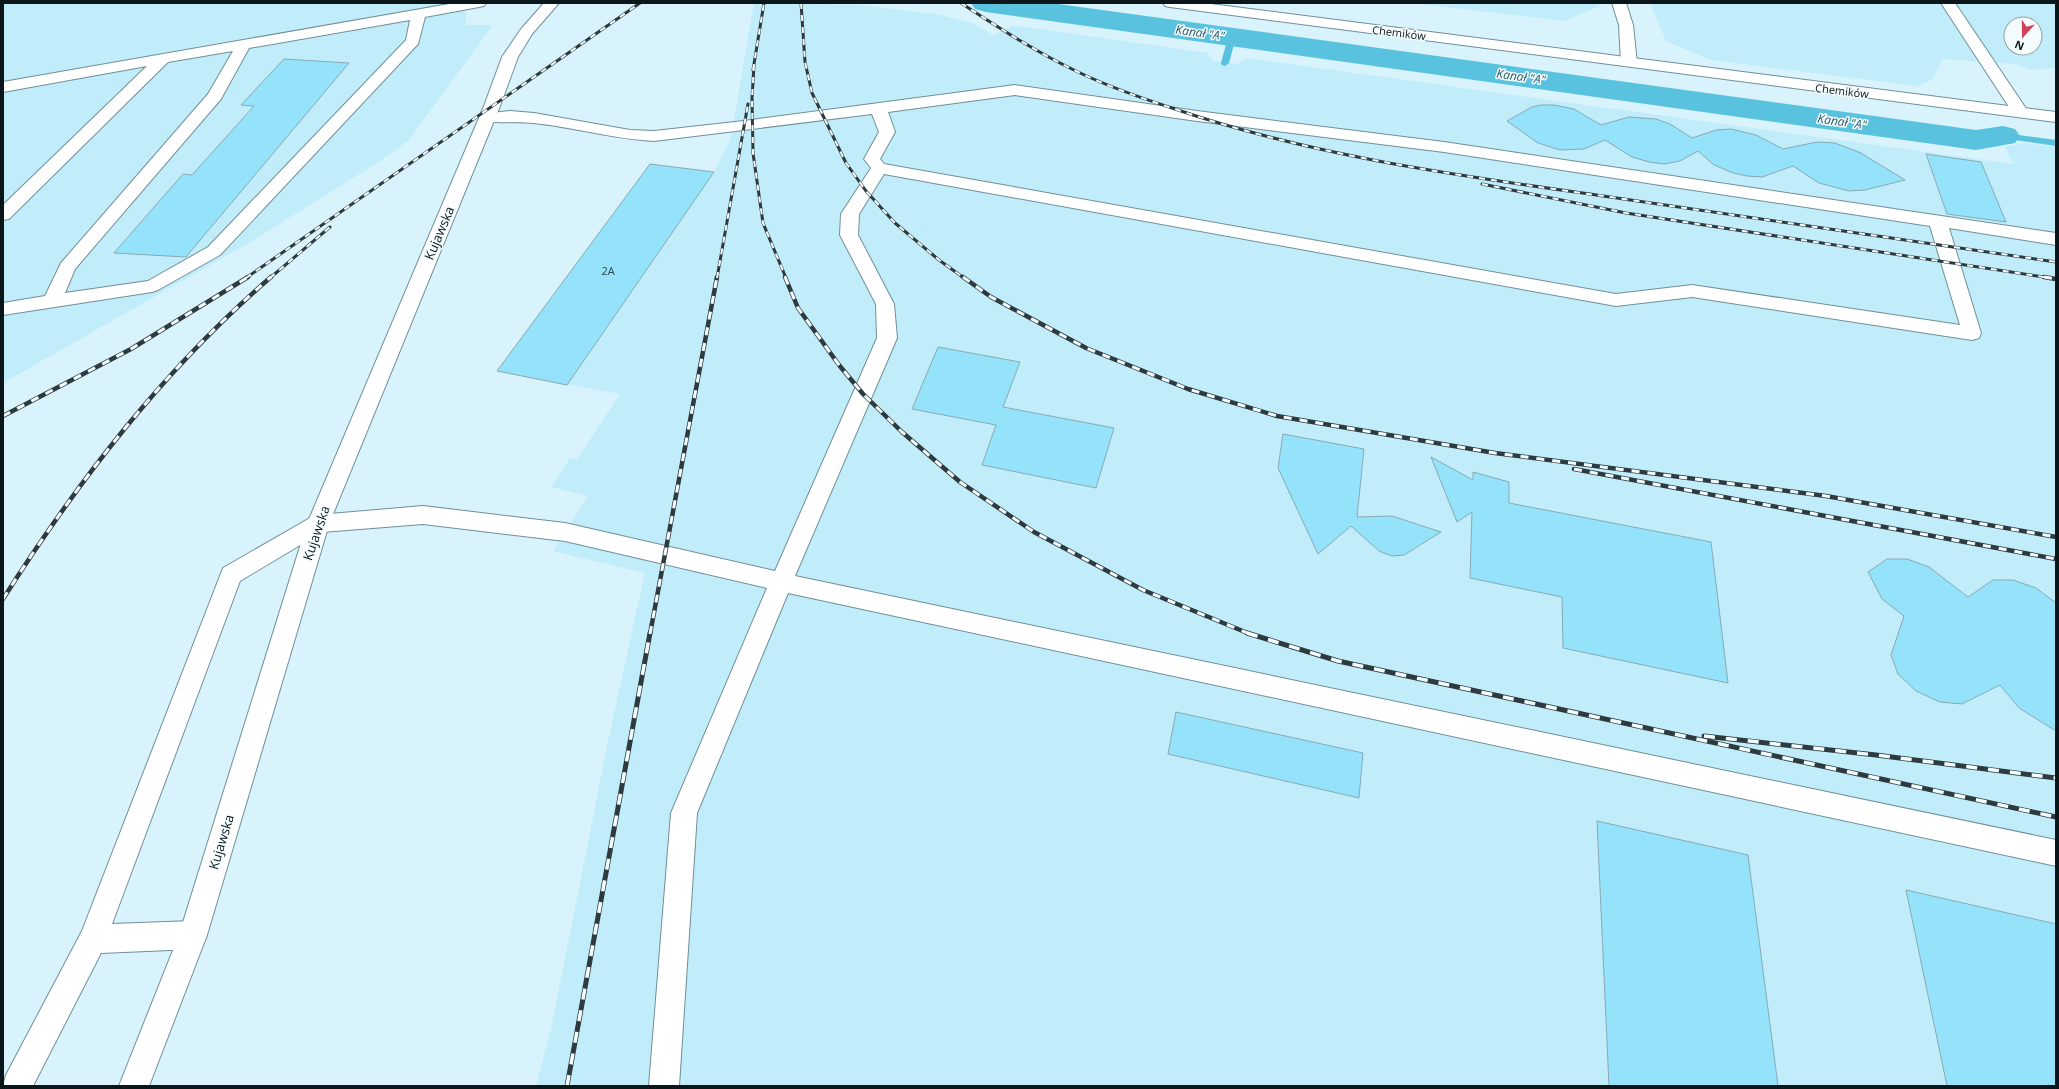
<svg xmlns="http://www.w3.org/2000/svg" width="2059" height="1089" font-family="'Open Sans',sans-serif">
  <rect width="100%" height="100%" fill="#d8f3fc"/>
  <path fill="#c1edfb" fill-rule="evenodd" d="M3,3h463v22h27l-85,116 -34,24 -127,79 -244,139z
    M754,3l107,2 80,10 34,9 18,11 19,-9 13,1 183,26 5,8 24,3 9,-6 767,106 -8,-17 20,-4 31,4v939h-1520l15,-57 58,-293 36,-163 -92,-22 35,-55 -37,-9 19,-29 7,1 43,-65 -123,-23 153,-207 64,8 15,-30 4,-16z
    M1412,3h187l1,3 -35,15z
    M1650,3h406v65l-25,2 -16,-6 -73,-5 -9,20 -15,7 -207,-26 -45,-19zM2011,24h24v24h-24z"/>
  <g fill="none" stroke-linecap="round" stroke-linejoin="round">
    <path fill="#59c2de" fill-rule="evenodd" d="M1232,34l4,3 -7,26 -4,3 -3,-1 -1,-2 7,-26z
      M2003,133l53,7v6l-56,-8v-4z"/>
    <path fill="#59c2de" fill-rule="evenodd" d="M971,3h80l925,127 27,-4 12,3 5,7 -5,7 -39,7 -990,-138 -11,-3z"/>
  </g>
  <path fill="#94e3fa" stroke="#88a9b3" d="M284,59l65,4 -163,194 -72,-4 69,-79 9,1 62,-69 -13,-1z
    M1541,105h13l20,4 27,16 28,-8 27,2 14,5 22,14 24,-8 15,-1 25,6 27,14 34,-7 18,1 26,10 44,27 -40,10 -16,1 -30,-8 -26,-17 -31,11 -15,-1 -14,-3 -19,-8 -16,-14 -18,10 -16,3 -15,-2 -17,-5 -27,-17 -21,9 -24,1 -22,-7 -31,-22 25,-14z
    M1926,154l55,8 25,60 -59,-8z
    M650,164l64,8 -147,213 -70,-14z
    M938,347l82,15 -17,45 111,21 -18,60 -114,-23 14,-40 -84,-16z
    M1283,434l81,15 -7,68 35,-1 49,16 -37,23 -12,1 -13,-5 -28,-25 -33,28 -40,-86z
    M1431,457l42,23v-8l36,10v21l202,39 17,141 -165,-35 -1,-51 -92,-19 2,-66 -15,10z
    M1887,559h20l22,8 39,30 25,-17h20l23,8 20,15v128l-37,-23 -19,-23 -38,19 -22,-2 -24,-11 -18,-17 -7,-19 13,-39 -22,-17 -14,-27z
    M1176,712l187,41 -4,45 -191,-44z
    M1597,821l151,34 30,231h-169z
    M1906,890l150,34v162h-109z"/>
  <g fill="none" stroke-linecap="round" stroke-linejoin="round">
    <defs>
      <path id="service" d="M455,3h31l-2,3 -5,1 -54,10 -7,27 -198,211 -62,35 -6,2 -149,23v-12l42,-7 16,-33 147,-169 25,-43 -65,11 -159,157 -6,1v-15l144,-139 -144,26v-10zM410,20l-4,20 -198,207 -60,34 -83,12 10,-24 146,-170 28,-51z
        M1612,3h14l7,22 4,38 -3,3h-10l-3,-3 -2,-38z
        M1941,3h14l74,110 -2,3h-12z
        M1015,85l182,26 247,31 612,91v12l-107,-17 32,105 -2,5 -7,2 -280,-43 -76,9 -732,-132 -25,40 -1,21 36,69 3,34 -102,238 1261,264v26l-1268,-273 -91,220 -18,273h-30l22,-273 96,-225 -202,-47 -142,-17 -101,8 -82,49 -128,343 81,-3 10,4 4,10 -4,10 -10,4 -92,4 -68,133h-30l3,-11 76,-144 141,-363 87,-50 8,-3 105,-9 142,17 210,48 102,-233 -1,-34 -36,-69 1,-21 30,-46 -7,-9 15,-27 -7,-18 -218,27c-41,-2 -80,-14 -121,-18 -16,-2 -36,1 -52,-3l-2,-3 2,-3 29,-3 24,2 96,17 24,1 90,-10zM1015,95l182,26 247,31 486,74 30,99 -268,-40 -76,9 -732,-130 -4,-5 15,-27 -7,-20z"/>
      <path id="minor" d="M544,3h15l-27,31 -14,23 -18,49 -171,418 -122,411 -58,151h-30l60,-151 128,-411 177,-418 18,-49 19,-28z
        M1163,3h40l853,109v10l-886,-115 -5,-1z"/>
    </defs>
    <use href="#service" stroke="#6f8f99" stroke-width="2"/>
    <use href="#minor" stroke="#6f8f99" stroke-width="2"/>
    <use href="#service" fill="#fff" fill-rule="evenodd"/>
    <use href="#minor" fill="#fff" fill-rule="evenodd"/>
    <defs>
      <path id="rail-far2" d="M801,3l4,59 7,31 34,70 20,28 29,32 44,37 25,18
        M961,3c37,24 73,48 113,67 32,16 67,28 101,39 140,48 288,67 435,88 149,22 297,43 446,65
        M754,65l-2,33 1,55 10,70 23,55
        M753,70l11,-67
        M1482,184l144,29 424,65
        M246,278l394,-275
        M270,278l60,-51
        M717,278l31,-174"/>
      <path id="rail-far1" d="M785,277l13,31 41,57 24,29 39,38 58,50 74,50 109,58 107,44
        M963,277l28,20 95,51 102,41 89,27 218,37 331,43 230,41
        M2044,277l12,2
        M3,416l128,-67 117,-72
        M1574,469l482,90
        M3,599c75,-118 161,-230 268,-322
        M650,634l67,-357"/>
      <path id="rail" d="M1247,633l91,28 718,156
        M1704,736l172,19 180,23
        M567,1086l83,-453"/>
    </defs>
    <use href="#rail-far2" stroke="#2d3b40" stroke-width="3"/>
    <use href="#rail-far1" stroke="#2d3b40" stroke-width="4.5"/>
    <use href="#rail" stroke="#2d3b40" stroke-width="5"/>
    <use href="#rail-far2" stroke="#f5fcfe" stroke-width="2" stroke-dasharray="6" stroke-linecap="butt"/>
    <use href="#rail-far1" stroke="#f5fcfe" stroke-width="3" stroke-dasharray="8" stroke-linecap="butt"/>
    <use href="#rail" stroke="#f5fcfe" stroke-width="3.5" stroke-dasharray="11" stroke-linecap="butt"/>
  </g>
  <g text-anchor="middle" stroke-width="3" stroke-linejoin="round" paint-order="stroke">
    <g font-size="11" fill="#0a161a" stroke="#f5fcfe">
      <text transform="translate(1399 33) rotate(7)" y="4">Chemików</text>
      <text transform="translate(1842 91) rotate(7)" y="4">Chemików</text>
    </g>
    <g font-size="11" fill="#2c4952">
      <text x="608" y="275">2A</text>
    </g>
    <g font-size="12" font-style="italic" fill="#2b5865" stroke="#f5fcfe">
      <text transform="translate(1200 33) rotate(8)" y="4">Kanał "A"</text>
      <text transform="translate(1521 77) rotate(8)" y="4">Kanał "A"</text>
      <text transform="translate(1842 122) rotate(8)" y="4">Kanał "A"</text>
    </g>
    <g font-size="13" fill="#0a161a" stroke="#f5fcfe">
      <text transform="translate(439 233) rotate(-67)" y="5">Kujawska</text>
      <text transform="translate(316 533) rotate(-71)" y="5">Kujawska</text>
      <text transform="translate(221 842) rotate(-73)" y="5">Kujawska</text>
    </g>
  </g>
  <rect width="2059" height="1089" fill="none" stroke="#0a161a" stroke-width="8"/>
  <g transform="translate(2023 36) rotate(201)"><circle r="19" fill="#f5fcfe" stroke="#97a0a3"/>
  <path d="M0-3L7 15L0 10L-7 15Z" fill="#d1415c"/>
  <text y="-6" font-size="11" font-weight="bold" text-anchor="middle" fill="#0a161a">N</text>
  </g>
</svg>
